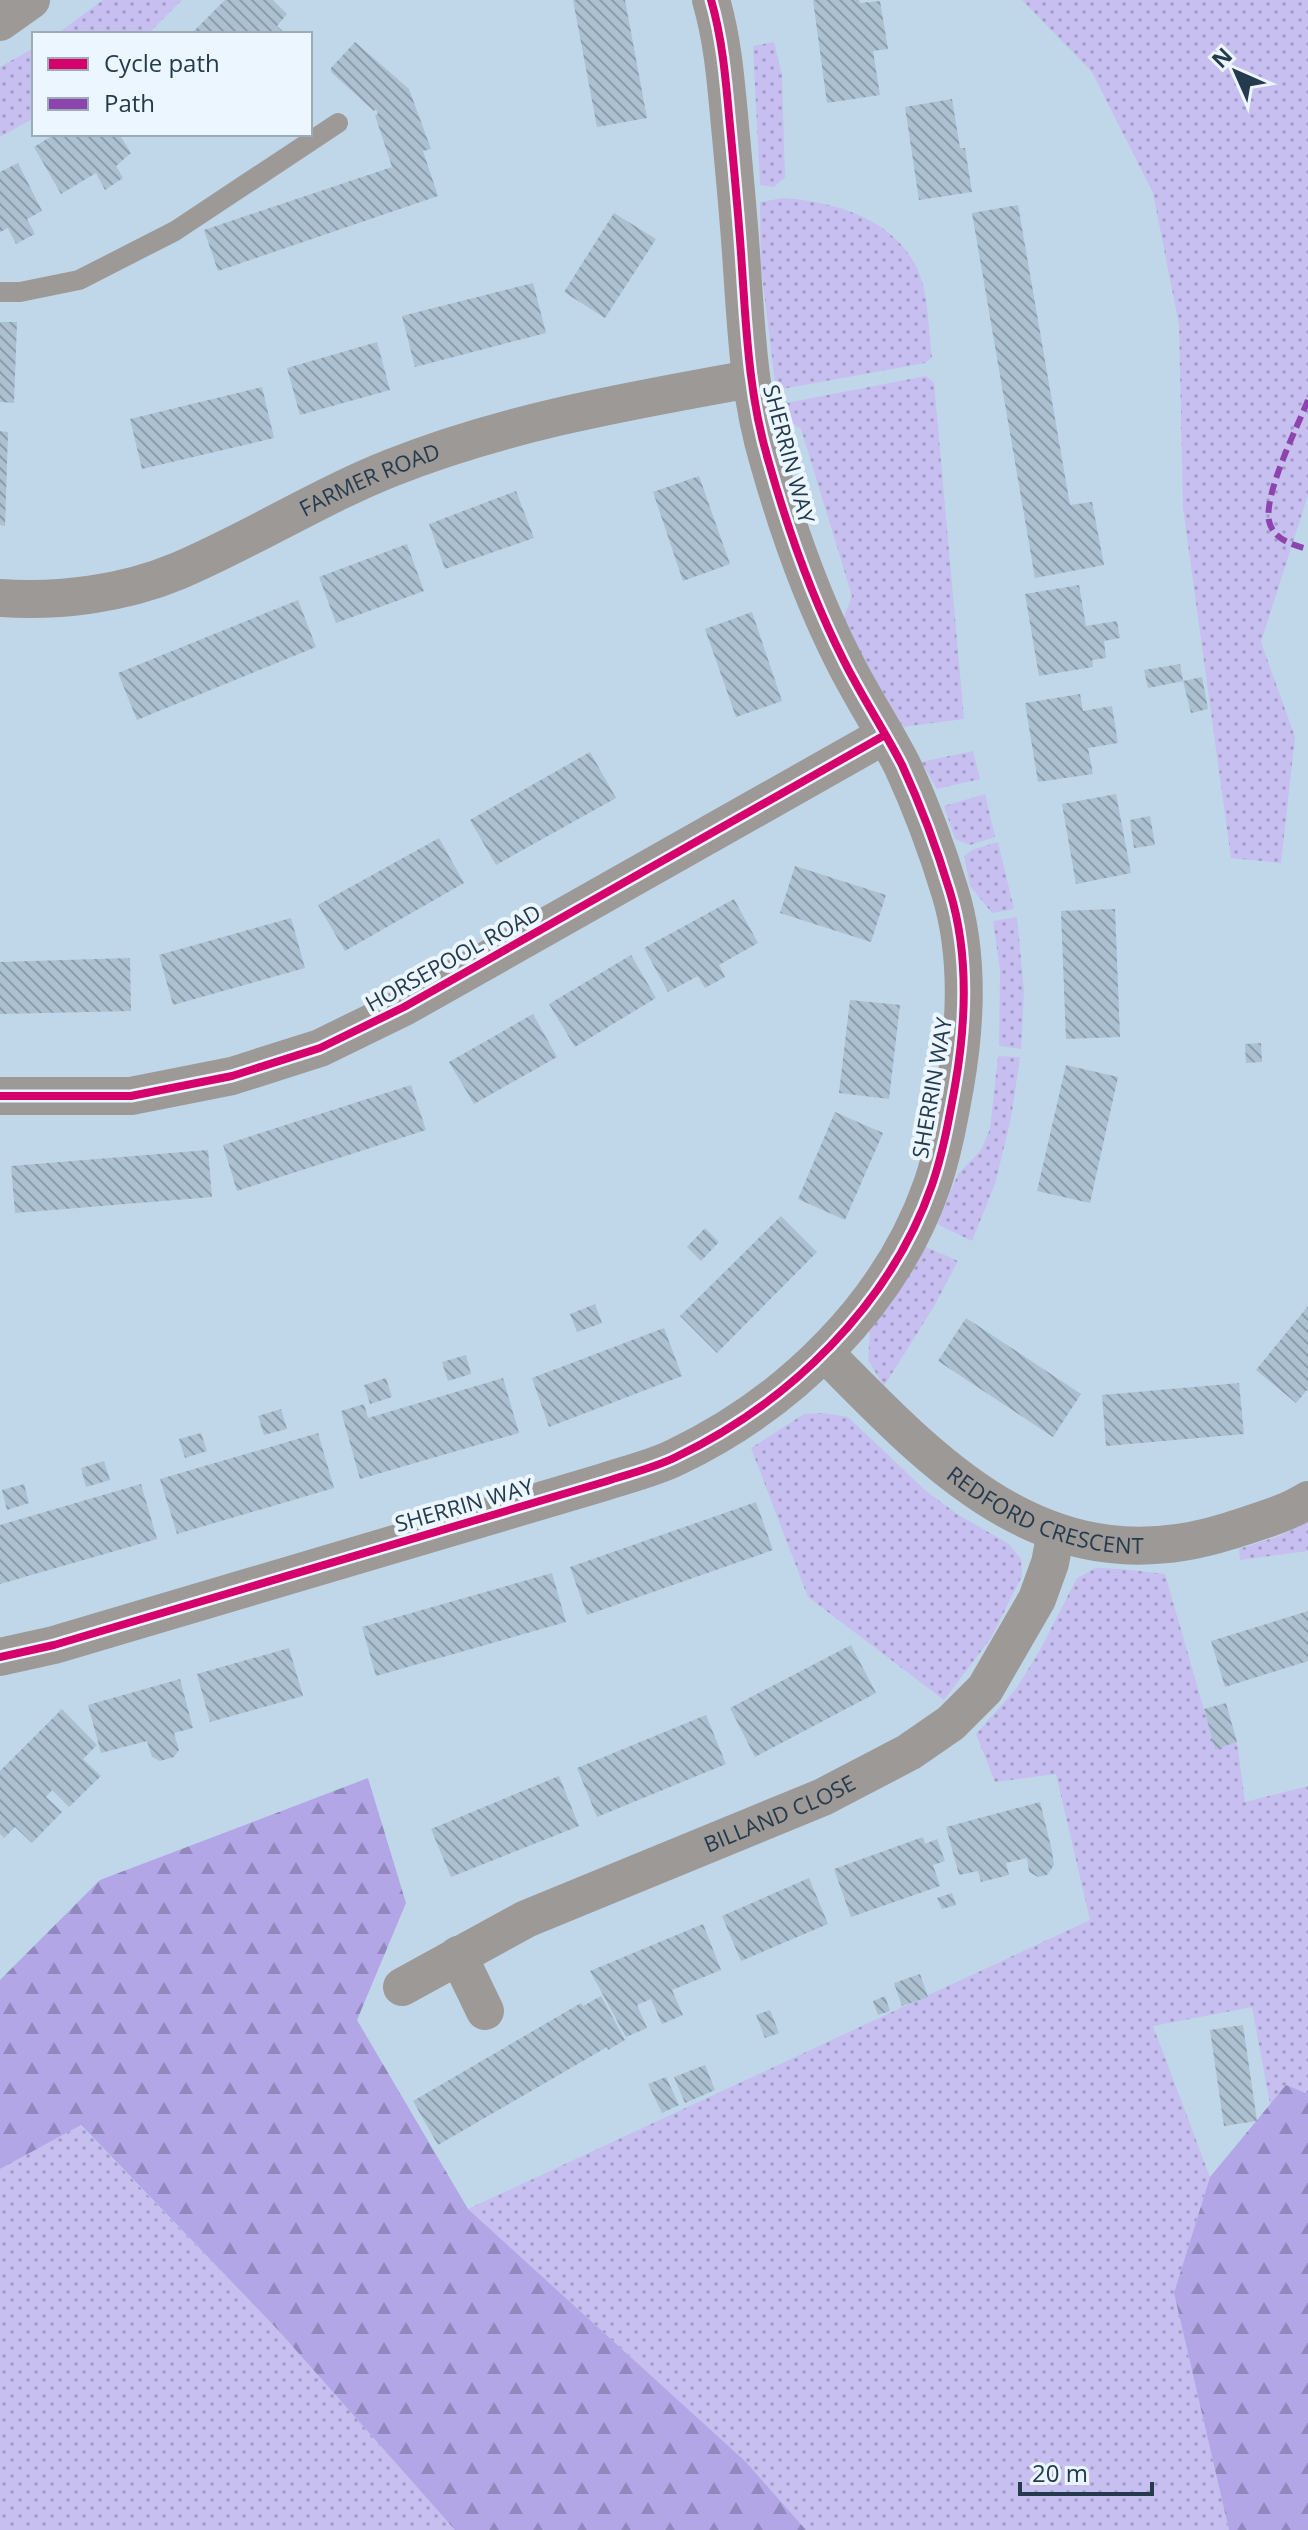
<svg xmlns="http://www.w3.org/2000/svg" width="1308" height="2530" font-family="'Open Sans',sans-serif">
  <defs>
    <pattern id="grass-dots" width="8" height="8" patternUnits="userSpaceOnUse" patternTransform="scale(2)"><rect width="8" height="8" fill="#c6bff0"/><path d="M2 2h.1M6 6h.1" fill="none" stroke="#a19cc5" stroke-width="1.8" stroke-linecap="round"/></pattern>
    <pattern id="forest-firs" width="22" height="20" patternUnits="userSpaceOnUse" patternTransform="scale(2)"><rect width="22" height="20" fill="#b3a6e6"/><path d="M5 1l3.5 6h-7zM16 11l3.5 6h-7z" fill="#9188bd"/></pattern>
    <pattern id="building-back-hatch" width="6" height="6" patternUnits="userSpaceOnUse" patternTransform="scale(2)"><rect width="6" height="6" fill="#abc0d1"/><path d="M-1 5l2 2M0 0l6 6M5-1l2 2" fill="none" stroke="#8b9dac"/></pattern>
  </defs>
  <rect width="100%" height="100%" fill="#c0d7ea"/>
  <path fill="url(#grass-dots)" d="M103,0h79l-34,34h-91z
    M1022,0h286v495l-47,147 34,95 -14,126 -50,-5 -48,-350 -4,-183 -26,-132 -61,-121z
    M774,42l8,33 3,102 -11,10 -14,-2 -7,-139z
    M34,48v70l-34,19v-70z
    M783,198c51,4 107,19 133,68 13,26 12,62 16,91l-7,6 -149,27 -15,-123 -1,-65z
    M926,376l8,7 30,336 -61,8 -61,-105 10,-26 -51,-167 -16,-11 -4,-14z
    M973,751l7,28 -43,10 -16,-27z
    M985,794l10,43 -25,8 -15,-6 -11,-33z
    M998,842l16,67 -22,4 -22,-27 -6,-30 8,-6z
    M1017,917l7,74 -3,58 -22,-3 1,-76 -7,-49z
    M998,1056l22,1 -9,61 -16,66 -23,57 -35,-17 21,-50 23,-24 9,-21z
    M924,1246l34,15 -25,47 -49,78 -16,-26 2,-30z
    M822,1413l26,4 78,74 31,23 52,30 12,15 1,17 -31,62 -47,62 -136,-103 -57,-149 53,-34z
    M1308,1521v30l-68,9 -1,-11 40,-13z
    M1096,1568l25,1 44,5 50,174 22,-6 8,60 63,-16v308l-22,-8 -16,18 -18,-97 -99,19 57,151 -36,116 55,237h-423l-60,-68 -278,-253 622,-289 -34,-146 -61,8 -19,-48 40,-45 24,-39 37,-72z
    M80,2125l198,205 177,200h-455v-361z"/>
  <path fill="url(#forest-firs)" d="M368,1778l38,125 -49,117 111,189 278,253 60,68h-351l-177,-200 -197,-205 -81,44v-189l100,-100z
    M1286,2085l22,9v436h-79l-55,-237 36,-116z"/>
  <path fill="url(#building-back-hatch)" d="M225,0h48l14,14 -10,12 9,8h-91l-2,-2z
    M573,0h52l22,118 -50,9z
    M813,0h46l1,3 20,-2 8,48 -15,2 7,44 -53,8z
    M355,42l54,47 22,60 -8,2 15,45 -220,75 -14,-41 188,-63 -17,-52 3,-1 -2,-5 -2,2 -43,-39v-4z
    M952,99l8,49h5l7,44 -53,8 -14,-93z
    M55,134h64l12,19 -15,13 7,12 -18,12 -9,-17 -35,21 -27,-47z
    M18,163l24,48 -15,8 8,15 -19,10 -8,-16 -8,4v-60z
    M1018,205l52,300 22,-3 12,63 -69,13 -63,-365z
    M614,213l42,26 -51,79 -41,-26z
    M533,283l13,50 -131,34 -13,-51z
    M0,322h17l-3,81 -14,-1z
    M377,342l13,48 -90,25 -13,-47z
    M262,387l12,51 -132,31 -12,-50z
    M0,431l8,1 -3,94 -5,-1z
    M699,476l31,88 -47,17 -30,-89z
    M516,491l18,47 -89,31 -16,-45z
    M407,544l17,47 -88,32 -17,-46z
    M1079,585l7,41 31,-5 3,17 -16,3 2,17 -14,2 1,7 -54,9 -14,-82z
    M298,600l18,47 -179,73 -19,-47z
    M752,612l30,89 -46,16 -31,-88z
    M1180,664l3,17 -35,7 -4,-18z
    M1202,677l6,32 -17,4 -8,-32z
    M1080,694l3,17 29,-5 6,37 -30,5 5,26 -55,8 -13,-79z
    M590,752l26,46 -120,67 -26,-45z
    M1116,794l15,79 -55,11 -14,-80z
    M1150,816l5,29 -21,3 -4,-28z
    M439,838l25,45 -119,68 -27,-46z
    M795,866l91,29 -15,47 -91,-29z
    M734,899l24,44 -39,22 6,12 -20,11 -7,-12 -30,16 -24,-44z
    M1115,909l5,128 -54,2 -5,-128z
    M291,918l14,50 -132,37 -14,-50z
    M631,955l25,43 -81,49 -26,-43z
    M130,958l1,53 -131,3v-52z
    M850,1000l50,5 -11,94 -50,-6z
    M533,1014l24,43 -83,47 -25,-42z
    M1261,1043l1,19 -16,1 -1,-19z
    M1066,1065l52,12 -28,126 -53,-12z
    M411,1085l15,45 -189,61 -14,-46z
    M835,1112l48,21 -38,87 -47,-21z
    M208,1150l4,47 -197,16 -4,-47z
    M781,1216l36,36 -100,101 -37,-37z
    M705,1228l14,14 -18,19 -14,-14z
    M595,1304l7,19 -25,9 -7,-18z
    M1308,1306v83l-12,14 -40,-33z
    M966,1318l115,76 -28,43 -115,-76z
    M664,1328l18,48 -133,51 -17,-49z
    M466,1355l5,19 -23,7 -6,-19z
    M386,1378l6,19 -22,7 -6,-19z
    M503,1378l16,55 -159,46 -19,-68 23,-7 4,14z
    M1239,1383l5,51 -138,12 -4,-51z
    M281,1409l6,20 -23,6 -6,-19z
    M201,1433l6,18 -22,7 -6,-19z
    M318,1433l16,55 -157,46 -17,-55z
    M104,1461l6,19 -24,7 -5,-19z
    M24,1484l5,19 -22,7 -5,-20z
    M141,1484l16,55 -157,45v-59z
    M756,1502l17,48 -186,65 -17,-48z
    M552,1573l14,49 -190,54 -14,-49z
    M1308,1611v50l-83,26 -14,-46z
    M851,1645l25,48 -121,64 -25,-49z
    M289,1648l14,48 -93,26 -13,-48z
    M180,1679l13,49 -19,5 5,17 -5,7 -14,4 -8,-4 -5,-16 -46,12 -13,-48z
    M1226,1703l11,39 -22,7 -11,-40z
    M62,1709l35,36 -14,14 18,17 -32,31 -17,-17 -6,7 16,15 -30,31 -17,-16 -11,11 -4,-4v-63z
    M706,1715l20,49 -129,53 -20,-49z
    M559,1776l20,50 -128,51 -20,-48z
    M1040,1802l12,49 2,14 -7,10 -9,2 -9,-5 -2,-14 -21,5 3,12 -28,7 -3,-11 -19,4 -13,-48z
    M923,1837l2,7 12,-5 8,22 -12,4 7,21 -89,31 -17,-48z
    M809,1878l19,46 -87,37 -19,-45z
    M952,1893l4,12 -14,4 -5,-11z
    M703,1924l18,46 -49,20 11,25 -21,9 -11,-25 -14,6 10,23 -21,9 -36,-66z
    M920,1974l8,23 -26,9 -8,-23z
    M601,1996l24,44 -17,10 -1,-3 -169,98 -25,-44 168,-98 2,3z
    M885,1996l5,15 -12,4 -5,-14z
    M770,2010l9,23 -14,5 -9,-23z
    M1243,2025l14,96 -33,5 -14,-96z
    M705,2065l10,25 -30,13 -11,-26z
    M666,2077l13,28 -17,8 -14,-29z"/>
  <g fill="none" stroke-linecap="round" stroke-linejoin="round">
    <path stroke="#9c9996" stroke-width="20" d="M0,292h20l59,-12 96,-49 163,-108"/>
    <g stroke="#9c9996" stroke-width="38">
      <path d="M0,22l31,-22"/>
      <path id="s1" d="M0,598c59,4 123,-4 178,-27 73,-31 140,-74 213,-103 115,-46 238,-67 359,-89"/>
      <path d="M0,1096h131l101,-20 88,-28 84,-41 481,-272"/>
      <path id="s2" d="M825,1353c114,116 224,235 404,178 27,-9 55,-16 79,-31"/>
      <path d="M0,1657l54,-12 550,-163c24,-8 50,-14 72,-25 113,-54 214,-152 256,-272 11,-32 17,-66 23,-99 11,-63 14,-132 -5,-194 -13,-43 -29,-86 -48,-127 -18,-35 -40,-68 -58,-104 -32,-63 -56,-131 -75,-198 -21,-69 -23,-139 -28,-210 -3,-43 -7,-85 -11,-127 -4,-43 -7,-85 -19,-126"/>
      <path d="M458,1955l27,56"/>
      <path id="s3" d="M402,1987l124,-68 297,-122 86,-45 42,-29 34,-34 52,-90 13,-36 6,-31"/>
    </g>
    <path stroke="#8e44ad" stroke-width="6" stroke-dasharray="12 6" stroke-linecap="butt" d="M1308,400c-11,28 -44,93 -39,121 4,18 23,24 39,28"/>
    <defs>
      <path id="cycleway" d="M0,1096h131l101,-20 88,-28 84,-41 481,-272
        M0,1657l54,-12 550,-163c24,-8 50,-14 72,-25 113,-54 214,-152 256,-272 11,-32 17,-66 23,-99 11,-63 14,-132 -5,-194 -13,-43 -29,-86 -48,-127 -18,-35 -40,-68 -58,-104 -32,-63 -56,-131 -75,-198 -21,-69 -23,-139 -28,-210 -3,-43 -7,-85 -11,-127 -4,-43 -7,-85 -19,-126"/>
    </defs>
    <use href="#cycleway" stroke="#ebf6ff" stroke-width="13"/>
    <use href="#cycleway" stroke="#d6006c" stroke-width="8"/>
  </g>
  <g text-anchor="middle" stroke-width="8" stroke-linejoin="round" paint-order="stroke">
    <g font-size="22" fill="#253b4d" stroke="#ebf6ff">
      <text transform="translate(789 454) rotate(75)" y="8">SHERRIN WAY</text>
      <text dy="8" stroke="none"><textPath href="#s1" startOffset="394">FARMER ROAD</textPath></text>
      <text transform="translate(453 958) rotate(-29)" y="8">HORSEPOOL ROAD</text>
      <text transform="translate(932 1088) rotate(-80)" y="8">SHERRIN WAY</text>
      <text transform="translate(464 1505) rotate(-16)" y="8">SHERRIN WAY</text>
      <text dy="8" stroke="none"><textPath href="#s2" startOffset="278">REDFORD CRESCENT</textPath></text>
      <text dy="8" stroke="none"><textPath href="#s3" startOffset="416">BILLAND CLOSE</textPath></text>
    </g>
  </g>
  <rect x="32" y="32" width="280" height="104" fill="#ebf6ff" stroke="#9cabb8" stroke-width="2"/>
  <rect x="48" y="58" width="40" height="12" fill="#d6006c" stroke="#9cabb8" stroke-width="2"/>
  <text x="104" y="72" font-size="24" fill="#253b4d">Cycle path</text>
  <rect x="48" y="98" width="40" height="12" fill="#8e44ad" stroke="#9cabb8" stroke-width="2"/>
  <text x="104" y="112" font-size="24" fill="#253b4d">Path</text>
  <g transform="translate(1236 72) rotate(315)" stroke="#ebf6ff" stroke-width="6" paint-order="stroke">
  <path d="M0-6L14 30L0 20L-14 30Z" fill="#253b4d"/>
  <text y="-12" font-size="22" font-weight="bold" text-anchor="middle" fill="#253b4d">N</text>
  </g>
  <path d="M1020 2482v12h132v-12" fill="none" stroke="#253b4d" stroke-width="4"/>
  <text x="1032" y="2482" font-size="24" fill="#253b4d" stroke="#ebf6ff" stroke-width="6" paint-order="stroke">20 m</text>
</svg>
